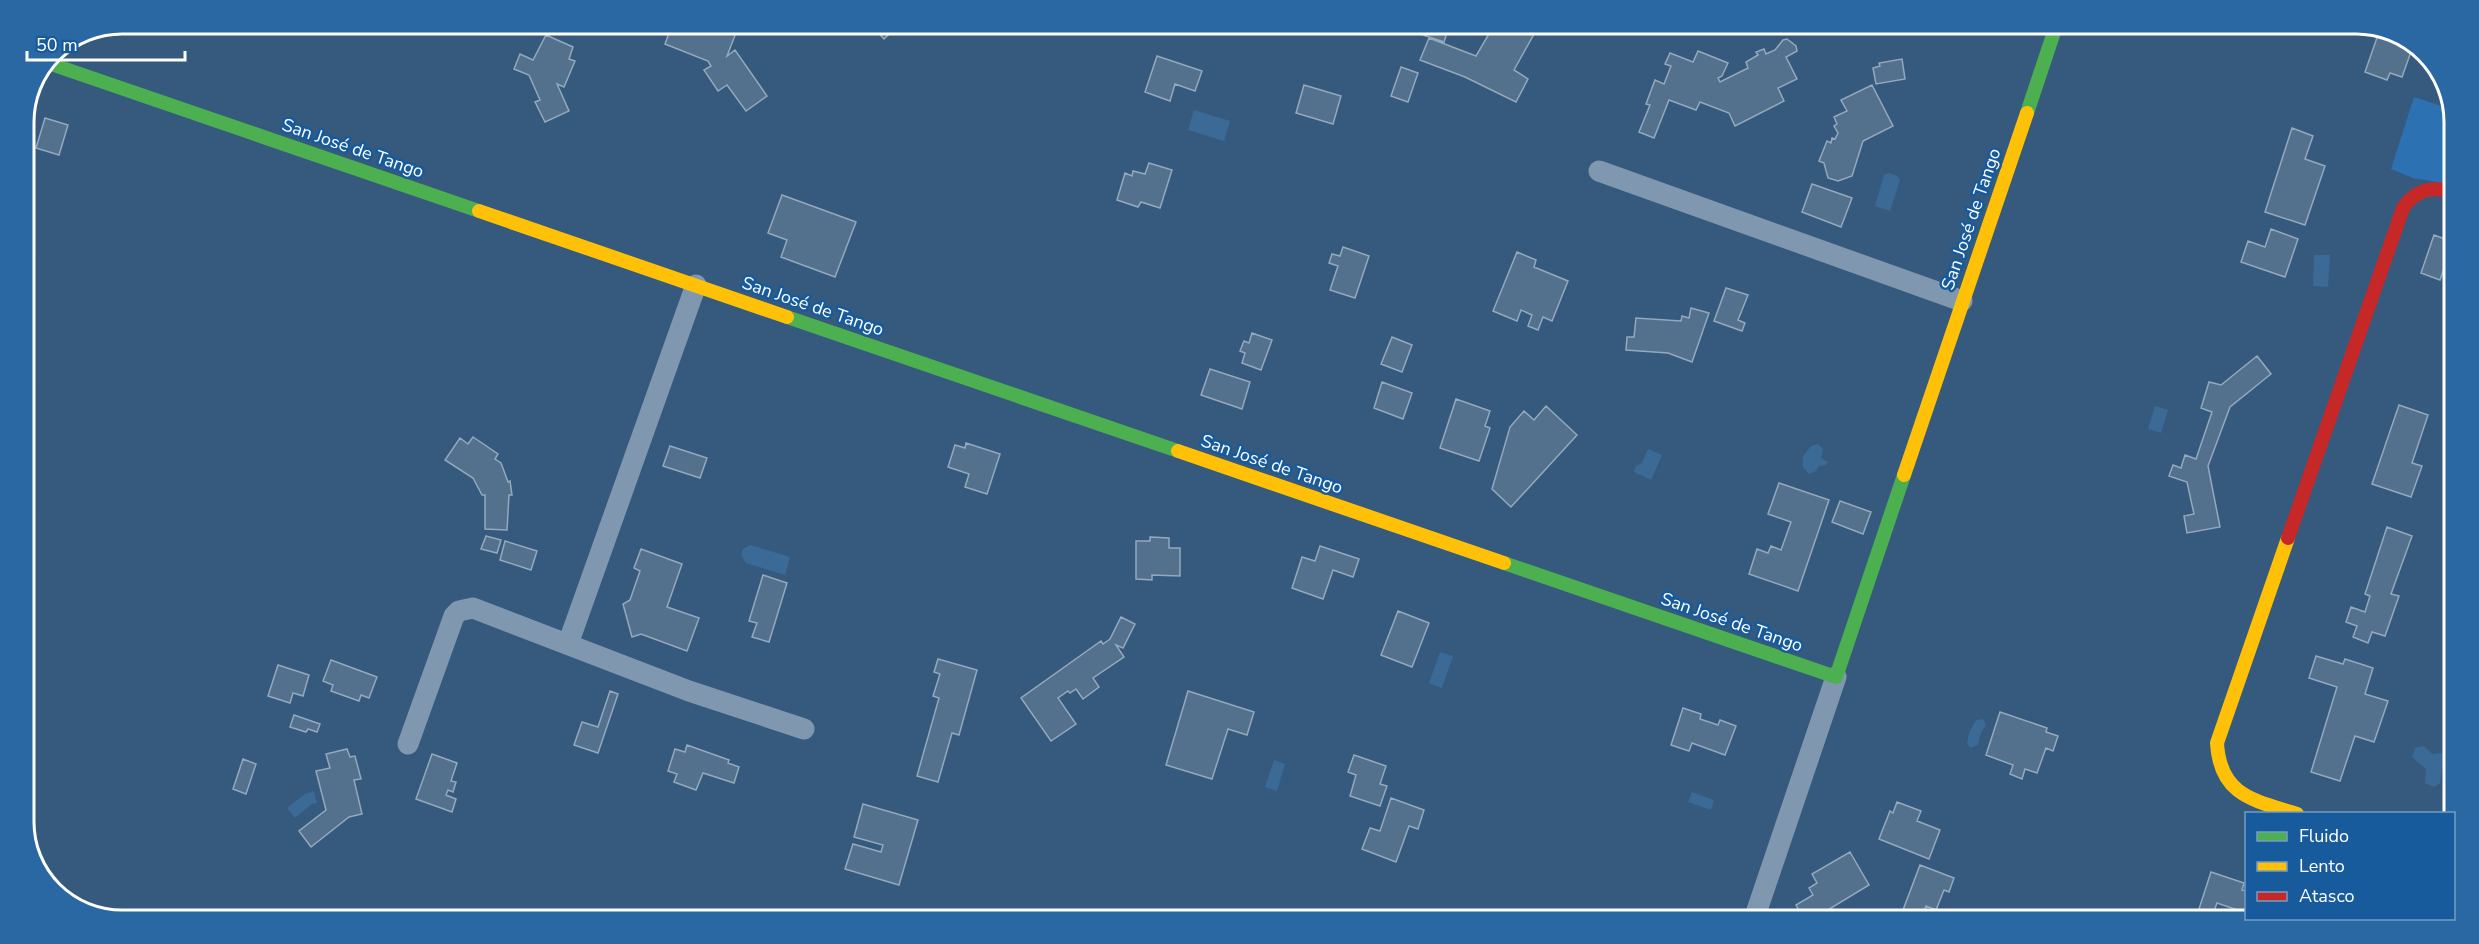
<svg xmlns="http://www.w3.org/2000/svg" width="2479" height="944" font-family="'Nunito Sans',sans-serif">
  <rect width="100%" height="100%" fill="#355a7e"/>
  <path fill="#2c71b2" d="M2414,97l39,13 2,5 -1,70 -41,-7 -22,-9z"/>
  <path fill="#3b6a97" d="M1194,110l36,11 -6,20 -36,-11z
    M1889,173l8,3 3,4 -10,31 -15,-5 9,-31z
    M2314,255h16l-2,32 -15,-1z
    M2155,406l13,4 -7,23 -13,-4z
    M1818,444l5,5 -2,9 7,4 -2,3 -7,1 -3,5 -7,3 -6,-7v-11l8,-10z
    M1648,449l14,6 -11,25 -17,-8 2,-6 6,-3z
    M750,545l40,12 -5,18 -39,-12 -5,-8 2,-6z
    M1440,652l13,4 -11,32 -13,-5z
    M1983,719l3,6 -5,8 -3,12 -8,3 -3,-5 2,-10 7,-13z
    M2424,746l8,8 12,-1 5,6 -7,10 -2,14 -6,4 -9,-4 1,-14 -14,-12 3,-9z
    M1274,760l11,4 -8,27 -12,-4z
    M314,791l3,12 -5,1 -17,14 -8,-10 18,-14z
    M1692,792l22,8 -3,10 -23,-8z"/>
  <path fill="#53708c" stroke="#94a9bd" stroke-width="1.5" d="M672,25h20l18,8 4,-8h5l17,8 -9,23 8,-6 32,46 -21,15 -19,-26 -9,6 -14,-21 7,-4 -3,-5 -43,-17z
    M872,26h26l-14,13z
    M1422,27h27l-5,15 -24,-8z
    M1493,27h45l-24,43 14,9 -12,23 -51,-25 -45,-17 9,-22 47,18z
    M2380,29h9l24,17 -11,31 -12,-4 -3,7 -22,-8z
    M546,35l27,12 -4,12 6,2 -11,26 -7,-3 12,27 -24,11 -10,-20 5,-2 -11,-25 -15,-6 6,-15 13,6z
    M1787,39l9,7 1,5 -11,6 11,22 -19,9 6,13 -49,25 -6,-13 -29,-11 -4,8 -27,-10 -15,38 -15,-6 11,-27 -4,-1 9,-24 9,4 7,-18 -6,-2 5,-11 23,9 5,-11 30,12 -6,13 -4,2 2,4 28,-14 -2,-6 12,-7 -2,-3 8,-3 2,5 9,-4 8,-10z
    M1157,56l45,15 -7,20 -20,-7 -5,17 -25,-9z
    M1902,59l3,20 -29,5 -3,-16 7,-2 -1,-3z
    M1401,67l17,6 -10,29 -17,-6z
    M1304,85l37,11 -8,28 -37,-11z
    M1872,85l21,41 -30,15 -11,35 -14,5 -10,-3 -4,-15 -5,-2 8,-20 4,2 1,-5 3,1 3,-6 -4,-7 3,-2 -3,-7 13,-6 -6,-11z
    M45,118l23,7 -9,30 -23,-7z
    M2292,128l21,8 -8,23 20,7 -20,59 -40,-13z
    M1149,163l23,7 -12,38 -19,-6 -3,5 -21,-7 8,-27 7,3 1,-5 12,3z
    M1812,184l40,14 -11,29 -39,-15z
    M782,195l74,27 -21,55 -54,-20 6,-17 -19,-7z
    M2271,229l27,10 -13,38 -44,-15 7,-21 17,6z
    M2434,235l19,7 -13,38 -19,-7z
    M1343,247l26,9 -14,42 -25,-8 8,-24 -9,-3 3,-9 8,2z
    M1517,252l19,8 -2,7 34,14 -16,40 -9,-4 -5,13 -10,-4 4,-11 -11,-5 -4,11 -24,-10z
    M1726,288l22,7 -10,25 7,3 -3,8 -28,-10z
    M1691,308l18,5 -17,49 -24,-9 -42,-3 1,-13h7l2,-19 45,3 1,-5 7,2z
    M1252,333l20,7 -11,30 -19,-7 3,-10 -5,-2 4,-10 5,2z
    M1392,337l20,8 -10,27 -21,-8z
    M2257,356l14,18 -41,33 -22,59 12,61 -33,6 -3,-17 10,-2 -7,-32 -18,-6 4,-11 8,3 4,-13 11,4 16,-47 -11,-4 8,-26 12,3z
    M1210,369l40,13 -8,27 -41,-14z
    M1382,382l30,11 -9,26 -29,-11z
    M1456,399l34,12 -5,15 5,2 -11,33 -39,-13z
    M2399,405l29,10 -16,48 10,3 -11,31 -39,-13z
    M1546,406l31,29 -66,72 -19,-18 18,-62 14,-16 10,9z
    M473,437l25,17 -3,5 6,4 7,19 2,-1 2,14h-3l-2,35 -22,-1v-34h-3l-9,-17 -28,-18 15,-22 8,6z
    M966,443l34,11 -13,40 -22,-7 4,-13 -21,-7 7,-22 10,3z
    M670,446l37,12 -7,20 -37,-12z
    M1779,483l50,17 -31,91 -49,-17 8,-25 11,4 3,-7 10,4 10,-28 -23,-8z
    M1840,501l31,11 -8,22 -31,-12z
    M2387,527l25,9 -21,58 8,2 -14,40 -13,-4 -4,11 -15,-6 4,-11 -11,-4 5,-15 14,5 5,-16 -5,-2z
    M486,536l15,4 -4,13 -16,-4z
    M1150,537l19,1v10h11v28l-28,-1v5l-16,-1v-38h14z
    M505,541l32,10 -6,19 -31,-10z
    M1320,546l39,13 -6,18 -20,-7 -10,29 -31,-11 10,-31 13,4z
    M641,549l41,15 -15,43 32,11 -12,33 -46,-17 -9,3 -9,-33 7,-4 10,-29 -6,-3z
    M763,575l24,8 -18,59 -17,-5 5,-14 -8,-2z
    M1398,611l31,12 -17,44 -31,-12z
    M1121,617l14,7 -12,24 -7,-3 8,12 -31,21 6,9 -16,12 -7,-10 -6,4 -2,-2 -10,7 18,26 -25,17 -30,-43 80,-57 2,3 7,-5z
    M2316,656l27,8 2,-5 28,9 -8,26 23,7 -14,41 -19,-6 -15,45 -29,-9 26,-85 -28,-9z
    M938,659l39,11 -18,65 -7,-2 -14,49 -21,-6 22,-78 -6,-2 7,-22 -6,-2z
    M331,660l46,17 -8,21 -8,-3 -2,6 -28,-10 2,-6 -10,-4z
    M278,665l31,10 -6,21 -10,-3 -3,10 -22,-7z
    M610,691l8,3 -20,59 -24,-8 8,-23 16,5z
    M1188,691l66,21 -7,23 -19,-6 -16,50 -46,-14z
    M1683,708l18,6 -1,5 18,6 2,-5 16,6 -11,29 -33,-12 -3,8 -18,-6z
    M2000,712l47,16 -1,4 12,4 -5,15 -7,-3 -9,25 -12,-4 -3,10 -12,-5 3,-9 -27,-10z
    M294,715l26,9 -3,8 -9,-3 -2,3 -16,-5z
    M687,745l42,15 -1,3 11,4 -5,16 -31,-10 -7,17 -22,-8 3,-8 -9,-3 7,-22 10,3z
    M347,749l3,8 5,-1 6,23 -7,1 8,34 -13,3 -38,30 -12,-16 27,-21 -10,-39 14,-3 -4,-14z
    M432,754l25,9 -6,18 5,1 -3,10 -5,-2 -2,5 10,4 -4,13 -36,-13z
    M1354,755l32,11 -6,18 7,2 -7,20 -30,-10 6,-21 -8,-3z
    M243,759l13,5 -10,30 -13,-5z
    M1391,798l33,12 -6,19 -9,-3 -13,36 -34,-13 8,-21 10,3z
    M1897,802l24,9 -4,10 23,9 -11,29 -50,-20 11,-28 3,2z
    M863,804l55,16 -19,65 -54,-16 8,-25 28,8 2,-7 -29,-8z
    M1850,852l19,33 -56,34h-9l-8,-14 17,-10 -4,-7 8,-5 -5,-9z
    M1920,865l34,13 -5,14 -5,-2 -8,20 -10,-4 -5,13h-19l-2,-1z
    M2211,872l33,11 -2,7 4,1v22l-29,-10 -5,14 -14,-5z"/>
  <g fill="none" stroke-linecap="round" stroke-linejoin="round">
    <path stroke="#8098af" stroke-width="21" d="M1599,171l363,130
      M568,644l128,-359
      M408,744l46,-128 5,-5 14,-3 216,83 115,38
      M1754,919l82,-242"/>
    <path stroke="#4caf50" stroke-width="14" d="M48,63l431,148
      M2027,113l28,-84
      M787,317l391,134
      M1504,563l332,114 68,-202"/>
    <path stroke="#ffc107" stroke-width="14" d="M479,211l308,106
      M1178,451l326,112
      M1904,475l123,-362
      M2288,538l-71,205c3,53 37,57 80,71"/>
    <path stroke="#c62828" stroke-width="14" d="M2288,538l115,-330c13,-19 30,-22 51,-16"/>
  </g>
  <g text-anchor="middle" stroke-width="5" stroke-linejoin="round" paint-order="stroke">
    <g font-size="18" fill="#fff" stroke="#175b9c">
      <text transform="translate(353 148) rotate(19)" y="6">San José de Tango</text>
      <text transform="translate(1971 219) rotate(-71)" y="6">San José de Tango</text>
      <text transform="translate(813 306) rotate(19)" y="6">San José de Tango</text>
      <text transform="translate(1272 464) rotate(19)" y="6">San José de Tango</text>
      <text transform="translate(1732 622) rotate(19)" y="6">San José de Tango</text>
    </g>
  </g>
  <path d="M0 0H2479V944H0ZM122 34H2356A88 88 0 0 1 2444 122V822A88 88 0 0 1 2356 910H122A88 88 0 0 1 34 822V122A88 88 0 0 1 122 34Z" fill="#2a68a4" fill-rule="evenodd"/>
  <path fill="none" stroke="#fff" stroke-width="3" d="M122 34H2356A88 88 0 0 1 2444 122V822A88 88 0 0 1 2356 910H122A88 88 0 0 1 34 822V122A88 88 0 0 1 122 34Z"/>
  <rect x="2245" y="812" width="210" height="108" fill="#175b9c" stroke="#749dc4" stroke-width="1.5"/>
  <rect x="2257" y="832" width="30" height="9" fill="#4caf50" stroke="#749dc4" stroke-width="1.5"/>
  <text x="2299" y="842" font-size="18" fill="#ffffff">Fluido</text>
  <rect x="2257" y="862" width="30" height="9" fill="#ffc107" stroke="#749dc4" stroke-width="1.5"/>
  <text x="2299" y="872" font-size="18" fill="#ffffff">Lento</text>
  <rect x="2257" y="892" width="30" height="9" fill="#c62828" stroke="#749dc4" stroke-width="1.5"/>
  <text x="2299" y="902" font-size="18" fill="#ffffff">Atasco</text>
  <path d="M27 51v9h158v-9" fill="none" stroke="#ffffff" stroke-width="3"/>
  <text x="36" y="51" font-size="18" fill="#ffffff" stroke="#175b9c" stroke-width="4.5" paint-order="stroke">50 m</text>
</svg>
